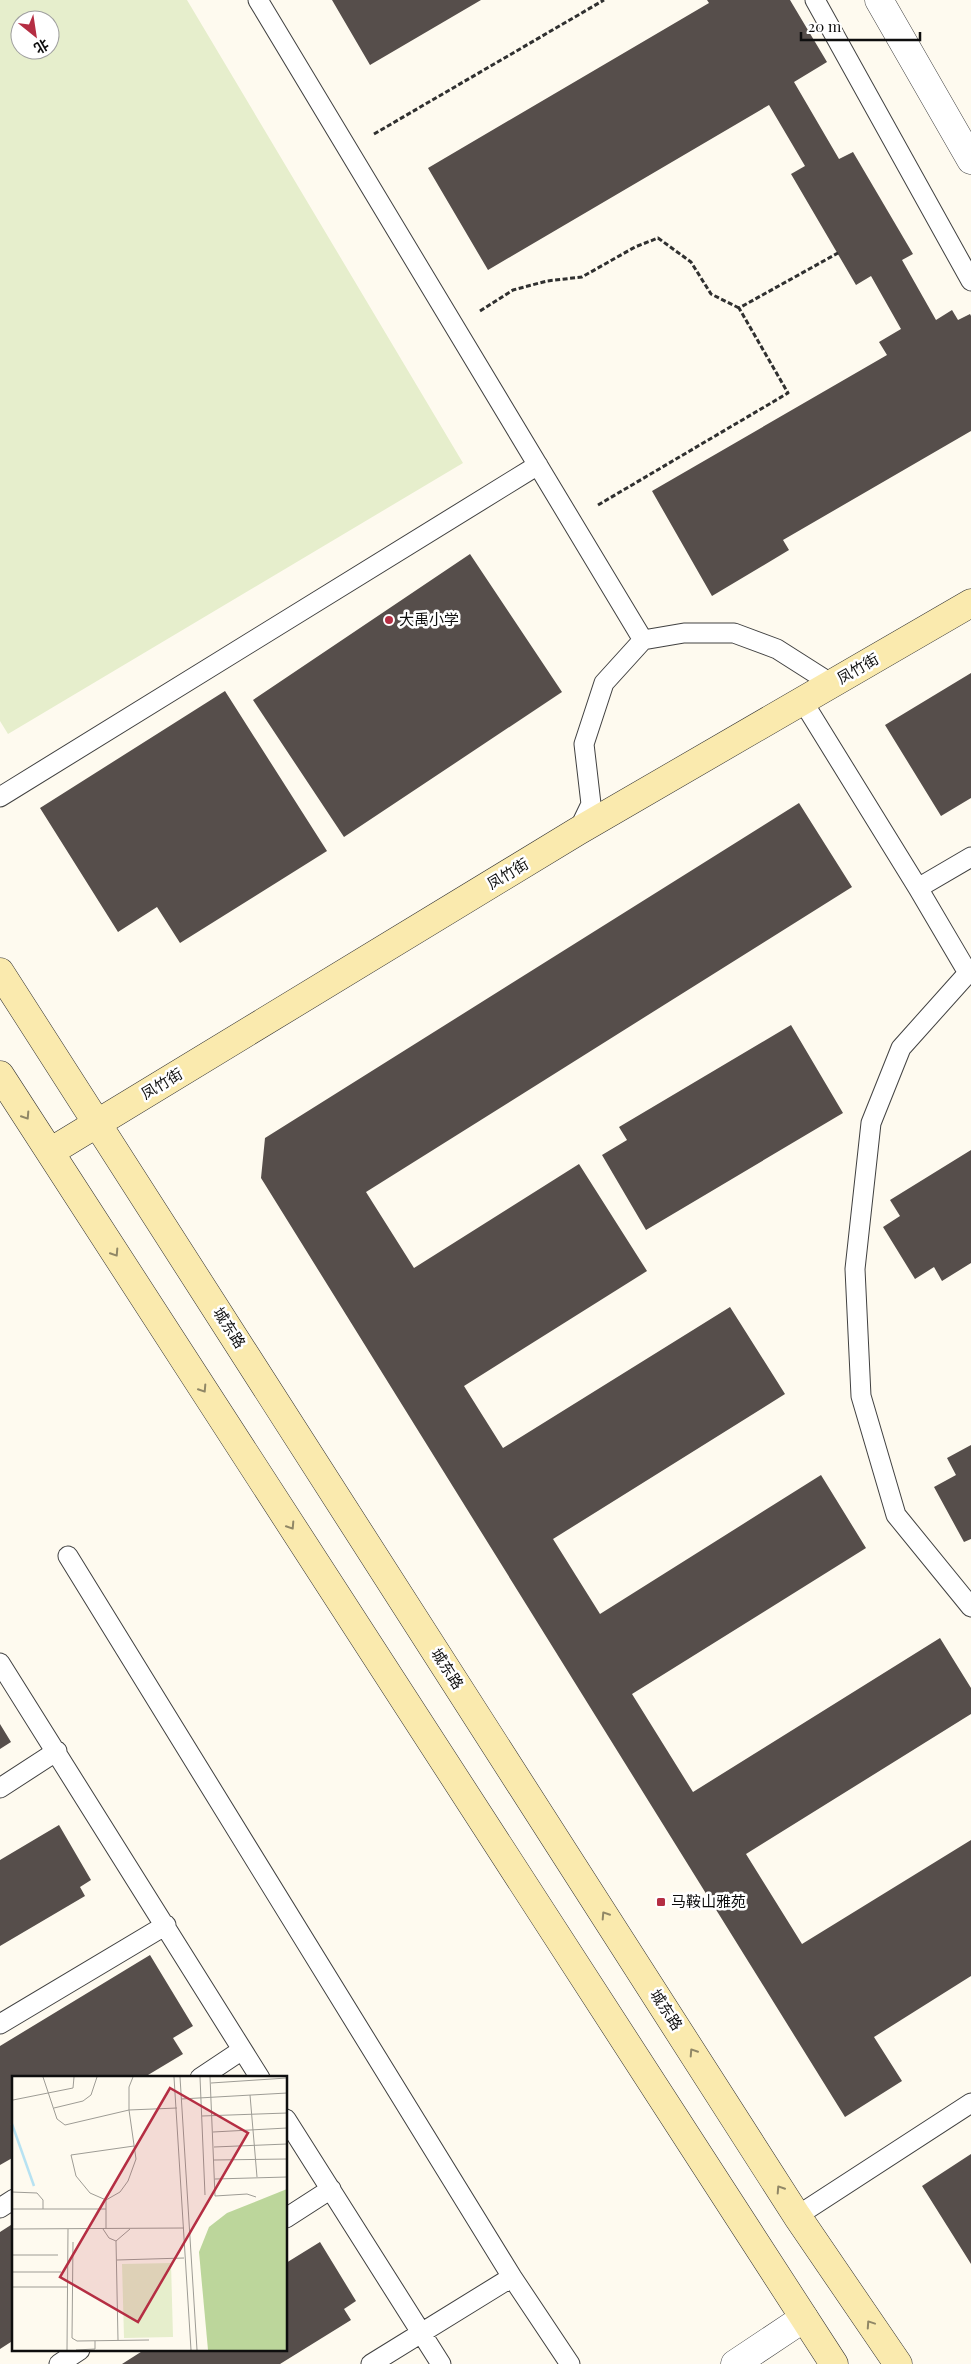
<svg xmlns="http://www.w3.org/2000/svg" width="971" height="2364" font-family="'Playfair Display','Noto Sans SC',serif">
  <rect width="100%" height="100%" fill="#fefaef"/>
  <path fill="#e6eecc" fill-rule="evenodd" d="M0,0h187l276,463 -455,271 -8,-13zM20,20h30v30h-30z"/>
  <path fill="#564e4b" d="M332,0h149l-111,65z
    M707,0h83l37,62 -33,20 45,77 14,-7 60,102 -11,6 34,60 16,-10 6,10 12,-6 1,2v115l-188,109 6,10 -77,46 -60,-105 235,-136 -8,-13 22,-13 -30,-53 -15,9 -65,-111 14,-8 -36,-61 -281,165 -60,-102 281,-165z
    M470,554l92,138 -218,145 -91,-137z
    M971,673v125l-30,18 -56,-91z
    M225,691l102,160 -147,92 -23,-36 -39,25 -78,-124z
    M799,803l53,84 -486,305 48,76 165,-104 68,107 -183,115 39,62 227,-141 55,87 -232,145 47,75 221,-139 45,73 -234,146 61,98 247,-154 31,50v26l-225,140 56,90 169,-104v136l-97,61 28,44 -57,36 -584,-939 4,-40z
    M791,1025l52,88 -197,117 -44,-75 25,-15 -8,-13z
    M971,1150v113l-29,18 -8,-14 -19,12 -32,-52 17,-11 -10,-16z
    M971,1445v94l-7,3 -30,-55 22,-12 -9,-17z
    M0,1724l11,18 -11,7z
    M59,1825l32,55 -11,7 5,9 -85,50v-86z
    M150,1955l43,71 -20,12 10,16 -40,24h-129v79l-14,8v-119z
    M971,2154v110l-49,-78z
    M14,2223v117l-14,9v-117z
    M320,2242l36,59 -12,8 7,11 -71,44h-158l22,-14h142v-87z"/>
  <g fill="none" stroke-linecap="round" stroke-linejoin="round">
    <defs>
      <path id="lane" d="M258,0l385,640
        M815,0l156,281
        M802,700l116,188 50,85
        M0,797l538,-332
        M578,831l13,-27 -7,-60 20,-61 39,-43 41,-7h50l43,16 55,35
        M918,888l53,-31
        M971,973h-3l-67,75 -30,75 -16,146 6,127 35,119 75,92
        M68,1556l444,721 58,87
        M0,1663l260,415
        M0,1788l57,-37
        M0,2024l166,-99
        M200,2078l42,-28
        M286,2119l155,245
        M0,2208l14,-9
        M797,2216l174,-113
        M286,2218l45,-29
        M59,2364l21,-14
        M371,2364l141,-87"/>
      <path id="street" d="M879,0l92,160
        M735,2364l69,-46"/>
      <path id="secondary" d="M0,972l797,1244 101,148
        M0,1075l834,1289
        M50,1152l528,-321 393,-228"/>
    </defs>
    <use href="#lane" stroke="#414141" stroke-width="21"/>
    <use href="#street" stroke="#414141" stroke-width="29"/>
    <use href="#secondary" stroke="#303030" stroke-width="29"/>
    <path stroke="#303030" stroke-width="3" stroke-dasharray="5 2.5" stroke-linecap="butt" d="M374,134l230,-134
      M480,311l33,-21 34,-9 35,-4 53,-30 23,-9 33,24 20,32 28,14
      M598,505l190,-112 -49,-85 99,-55"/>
    <use href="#lane" stroke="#fff" stroke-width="19"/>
    <use href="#street" stroke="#fff" stroke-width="28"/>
    <use href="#secondary" stroke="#faeaae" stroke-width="28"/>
  </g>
  <defs><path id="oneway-chevron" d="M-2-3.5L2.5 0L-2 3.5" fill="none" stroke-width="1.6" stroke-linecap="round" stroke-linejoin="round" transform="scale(1.25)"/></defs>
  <g stroke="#908766">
    <use href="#oneway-chevron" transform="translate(26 1116) rotate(57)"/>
    <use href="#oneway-chevron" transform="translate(115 1253) rotate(57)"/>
    <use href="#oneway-chevron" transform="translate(203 1389) rotate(57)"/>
    <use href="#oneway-chevron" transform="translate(291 1526) rotate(57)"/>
    <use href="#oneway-chevron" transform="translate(605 1915) rotate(-123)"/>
    <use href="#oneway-chevron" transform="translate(693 2052) rotate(-123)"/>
    <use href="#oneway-chevron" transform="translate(780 2189) rotate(-123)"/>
    <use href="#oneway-chevron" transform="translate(870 2324) rotate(-124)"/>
  </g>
  <g fill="#b52e43" stroke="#fff" stroke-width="2">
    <circle cx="389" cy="620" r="5"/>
    <rect x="656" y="1897" width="10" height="10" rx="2.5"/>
  </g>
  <g text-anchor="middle" stroke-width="5" stroke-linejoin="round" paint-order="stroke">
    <g font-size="15" fill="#0e0e0e" stroke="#fff" text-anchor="start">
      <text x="399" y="625">大禹小学</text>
      <text x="671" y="1907">马鞍山雅苑</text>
    </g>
    <g font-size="15" fill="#0e0e0e" stroke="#fff">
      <text transform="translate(858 669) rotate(-30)" y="5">凤竹街</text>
      <text transform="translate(508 874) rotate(-31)" y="5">凤竹街</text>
      <text transform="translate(162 1084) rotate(-31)" y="5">凤竹街</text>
      <text transform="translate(229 1328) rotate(57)" y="5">城东路</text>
      <text transform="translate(447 1669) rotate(57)" y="5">城东路</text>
      <text transform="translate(666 2010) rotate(57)" y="5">城东路</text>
    </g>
  </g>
  <g transform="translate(12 2076)">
    <rect width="275" height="275" fill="#fefaef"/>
    <path d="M275,113v161h-79l-9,-98 10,-25 18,-14z" fill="#bcd69b"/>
    <path d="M159,187l2,74 -49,1 -2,-74z" fill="#e6eecc"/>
    <path fill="none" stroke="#b7e2f2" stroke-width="2.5" d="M0,48l22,62"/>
    <path fill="none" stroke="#9e9c95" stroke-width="1" d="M31,1l14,42 8,6 64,-15 48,-2M121,1l-4,10v23l7,49 -8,22 -8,11 -14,8 -16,-7 -14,-17 -5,-21 63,-9M162,1l17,273M168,1l17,273M188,1l5,118M198,1l5,119 32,-2 9,3M199,7l76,-5M238,19l7,82M169,23l106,-6M1,24l60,-12 1,-11M42,32l29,-7 8,-6 6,-18M190,40l85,-3M201,56l74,-4M202,71l73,-3M202,84l73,-1M203,103l72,-2M0,116l25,1 6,7v9M94,124v29M0,133h94M0,153l172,-1M91,153l6,9 7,3 14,-12M104,165l2,99M61,166l-1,96 5,3 72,-1M0,179h46M105,184l67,-2M0,196h49M0,211h56M55,274l1,-121M64,274l19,-1v-8"/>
    <path fill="#b52e43" fill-opacity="0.15" stroke="#b52e43" stroke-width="2.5" d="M158,12l78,45 -110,189 -78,-45z"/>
    <rect width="275" height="275" fill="none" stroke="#0e0e0e" stroke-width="2.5"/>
  </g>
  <g transform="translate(35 35) rotate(150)"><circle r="24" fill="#ffffff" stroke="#9f9f9f"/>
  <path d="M0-4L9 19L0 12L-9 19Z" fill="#b52e43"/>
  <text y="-8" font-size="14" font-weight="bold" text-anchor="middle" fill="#0e0e0e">北</text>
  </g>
  <path d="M801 32v8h119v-8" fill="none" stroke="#0e0e0e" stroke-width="2.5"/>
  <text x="808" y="32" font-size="15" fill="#0e0e0e" stroke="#ffffff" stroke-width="4" paint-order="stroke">20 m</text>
</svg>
